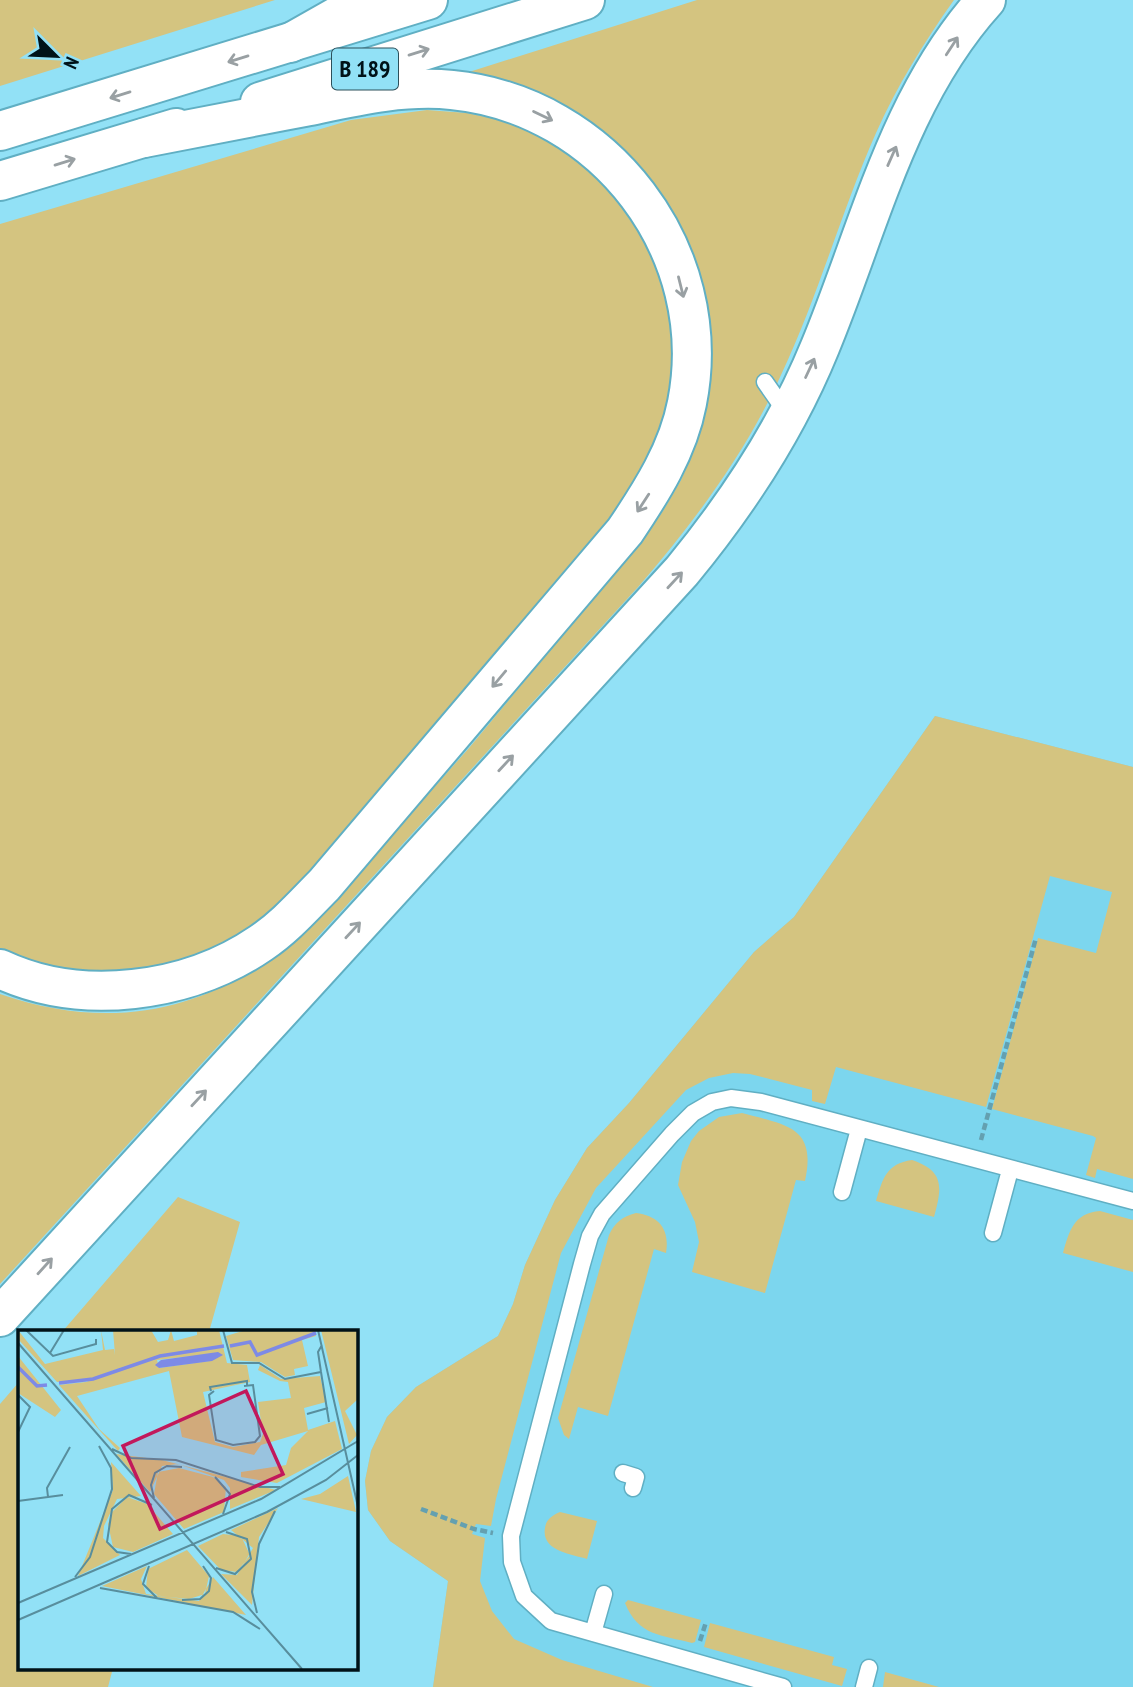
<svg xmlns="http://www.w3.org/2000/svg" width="1133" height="1687" font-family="'PT Sans Narrow',sans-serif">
  <rect width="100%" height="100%" fill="#92e1f6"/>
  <path fill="#7cd6ee" d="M935,716l198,51v920h-700l15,-106 -58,-40 -22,-31 -3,-29 6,-30 16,-34 29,-30 82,-51 15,-32 12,-39 30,-65 32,-52 42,-45 125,-151 40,-35z"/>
  <path fill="#d4c480" d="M0,0h275l-275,86z
    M697,0h257c-30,42 -57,86 -78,133 -35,79 -58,164 -95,242 -35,78 -87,147 -142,211l-639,698v-290c119,41 219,15 312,-69l157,-177 173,-208 21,-29 18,-31 13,-31 12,-44 3,-62 -30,-114 -209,-154 -1,-3z
    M427,110l40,3 39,8 31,13 30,17 29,23 26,27 19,29 27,66 5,35 -1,58 -10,43 -42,78 -331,387 -41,33 -57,31 -85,13 -63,-6 -43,-16v-728l351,-104z
    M935,716l198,51v412l-36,-10 -2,9 -9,-3 10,-37 -3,-2 -101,-27 46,-171 58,15 16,-61 -62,-16 -64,231 -150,-40 -11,37 -13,-3v-11l-62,-16 -17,-1 -24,5 -23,12 -90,98 -35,65 -65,246 -5,27 -15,-2 -4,10 13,4 -5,43 12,30 22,28 48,21 91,27h-220l15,-106 -58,-40 -22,-31 -3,-29 6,-30 16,-34 29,-30 82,-51 15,-32 12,-39 30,-65 32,-52 42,-45 125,-151 40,-35z
    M742,1113c44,12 75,13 63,68l-9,-1 -31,113 -73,-21 7,-30 -4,-20 -17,-37 4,-23 9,-21 8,-10 20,-14z
    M912,1160c33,11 30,28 22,57l-58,-16c7,-23 10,-37 36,-41z
    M178,1197l62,25 -31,110h-147z
    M1100,1211l33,9v52l-70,-19c6,-22 11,-40 37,-42z
    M636,1213c23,3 34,16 30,40l-12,-4 -46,167 -30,-9 -9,32 -5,-4 -6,-17 51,-183c6,-13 13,-18 27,-22z
    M19,1382v286h94l-5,19h-108v-283z
    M560,1512l37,9 -10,38c-16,-5 -46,-8 -42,-31 1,-9 8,-13 15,-16z
    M628,1600l73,20 -6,22 -3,1c-30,-8 -54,-7 -67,-40z
    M710,1623l124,34 -2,8 15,4 -5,17 -138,-39z
    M885,1672l54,15h-56z"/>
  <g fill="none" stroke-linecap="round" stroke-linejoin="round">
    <defs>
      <path id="service" d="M765,382l21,30
        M842,1192l17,-63
        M993,1233l17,-63
        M623,1473l13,4 -3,11
        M593,1633l11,-39
        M783,1687l-232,-66 -27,-25 -12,-34 -1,-26 71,-272 8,-28 12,-22 70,-80 21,-21 19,-11 19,-4 30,4 372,99
        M864,1687l5,-19"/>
      <path id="trunk" d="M260,102l325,-102
        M0,131l428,-131
        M0,181l176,-53"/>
      <path id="motorway" d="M290,43l76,-43
        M0,969c81,38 188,24 261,-26 24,-16 43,-38 63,-58l301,-354c27,-40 53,-81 62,-128 30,-152 -83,-298 -235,-313 -50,-5 -99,7 -147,17 -54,10 -108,21 -161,31
        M0,1317l682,-746c56,-68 105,-143 138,-224 49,-118 78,-250 166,-347"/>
    </defs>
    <use href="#service" stroke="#60afc3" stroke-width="19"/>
    <use href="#trunk" stroke="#60afc3" stroke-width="42"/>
    <use href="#motorway" stroke="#60afc3" stroke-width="42"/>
    <path stroke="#64a0b0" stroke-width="4.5" stroke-dasharray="7 3.5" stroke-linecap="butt" d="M981,1140l55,-202
      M421,1509l53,20 19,4
      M700,1641l6,-19"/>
    <use href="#service" stroke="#fff" stroke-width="16"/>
    <use href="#trunk" stroke="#fff" stroke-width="38"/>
    <use href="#motorway" stroke="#fff" stroke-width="38"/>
  </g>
  <defs><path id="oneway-shaft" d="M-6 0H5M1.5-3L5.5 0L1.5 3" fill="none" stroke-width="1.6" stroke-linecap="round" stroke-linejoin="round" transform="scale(1.75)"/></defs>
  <g stroke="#99a0a3">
    <use href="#oneway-shaft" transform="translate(952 46) rotate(-57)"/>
    <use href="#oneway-shaft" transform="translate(419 52) rotate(-17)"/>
    <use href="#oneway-shaft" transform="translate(238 59) rotate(163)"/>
    <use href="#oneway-shaft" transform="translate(120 95) rotate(163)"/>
    <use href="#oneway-shaft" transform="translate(543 116) rotate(26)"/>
    <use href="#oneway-shaft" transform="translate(892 156) rotate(-66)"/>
    <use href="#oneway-shaft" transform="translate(65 162) rotate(-17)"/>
    <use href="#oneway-shaft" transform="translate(681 287) rotate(76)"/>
    <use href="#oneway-shaft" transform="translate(810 368) rotate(-65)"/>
    <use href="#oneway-shaft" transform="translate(643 503) rotate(123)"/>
    <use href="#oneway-shaft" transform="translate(675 580) rotate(-47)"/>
    <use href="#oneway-shaft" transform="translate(499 679) rotate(130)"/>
    <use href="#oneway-shaft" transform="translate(506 763) rotate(-47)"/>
    <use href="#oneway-shaft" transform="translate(353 930) rotate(-47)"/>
    <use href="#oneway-shaft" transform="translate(199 1098) rotate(-47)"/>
    <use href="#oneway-shaft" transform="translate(45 1266) rotate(-48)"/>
  </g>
  <g text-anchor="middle" stroke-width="7" stroke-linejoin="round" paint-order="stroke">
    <rect fill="#92e1f6" stroke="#2c505b" stroke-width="2" x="332" y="48.5" width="66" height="41" rx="5"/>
    <g font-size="24" font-weight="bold" fill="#001218">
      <text x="365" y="77">B 189</text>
    </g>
  </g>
  <g transform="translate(18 1330)">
    <rect width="340" height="340" fill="#92e1f6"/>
    <path d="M0,0l27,34 58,-14 -2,-20 4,20 9,-1 1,6 -2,-25h38l7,12 10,-2 3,-10 3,11 23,-6v-5h22l8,33 20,2 3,17 -47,10 12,50 18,5 27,-5 3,-8 -5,-32 33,-4 -3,-16 -8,-1 -22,-11 2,-5 21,14 39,-3 6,26 -22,6 4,22 27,-9 7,28 -65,34 -36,-6v-5l45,-7 5,-17 17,-17 -47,14 -7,10 -72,-18 -13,-66 -92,25 22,33 21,19 -2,3 -59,-66 27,-3 42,-17 -38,14 -33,3 -39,-43zM175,26h13l3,5 -50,7 -2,-8zM228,0h69l1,6 -14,4 6,26 -14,3 1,6 -10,2 -24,-15 -28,-2 -7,-24zM303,0h36v70l-12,11 12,24 -8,9zM0,26l43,54 -6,7 -37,-24zM98,124l46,6 114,30 -46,19v-21l-6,-8 -46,-16 -16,2 -12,26zM93,132l30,34 -24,3 -13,27 -1,12 17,17 -42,21 35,-86zM161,138l34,9 13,10 -2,25 -40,17 -30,-35 4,-22zM330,146l8,36 -55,-13 19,-5zM109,167l20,7 26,30 -40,18 -20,-5 -5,-23 4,-12zM260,178l-19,29 -7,68 -31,-31 16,1 16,-27 -22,-18zM205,204l18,2 9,19 -13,17 -16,-2 -23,-24zM169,220l22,26 -4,18 -16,5 -30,-3 -13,-8 2,-19zM129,236l-6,13 5,15 53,7 14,-24 33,38 -144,-29z" fill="#d4c480" fill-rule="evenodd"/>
    <path d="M200,22l5,3 -11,6 -53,7 -4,-3 6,-5z" fill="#7d8ae6"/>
    <path fill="none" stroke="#7d8ae6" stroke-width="3.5" d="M212,16l20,-4 7,13 59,-22M0,37l19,19 10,-1M41,53l34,-4 67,-23 64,-10"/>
    <path fill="none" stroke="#588e9d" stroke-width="2" d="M8,0l27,26 43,-12v-5M205,0l9,33h27l26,16 36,-7 8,50M300,0l40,177M0,13l284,326M32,23l14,-23M303,42l-3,-20 4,-7M193,61l-1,-4 37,-6v5M196,61l-5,4 7,45 17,5 22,-3 5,-6 -7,-51 -9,1M0,65l12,12 -12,25M289,84l21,-6M94,119l19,9 45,2 84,27h20M197,147l15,17 -7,20M30,167l-1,-9 23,-41M136,168l-3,-13 4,-12 12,-7 15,1M0,171l45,-6M113,224l-14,-2 -10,-10 5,-33 17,-14 23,10M131,236l-6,18 14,14M198,238l19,6 16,-15 -4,-20 -21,-7M57,247l15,-20 22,-68 -1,-21 -12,-22M82,258l133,24 27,17M164,270l18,-1 9,-8 2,-13 -8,-12M0,273l243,-104 97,-58M239,283l-5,-21 7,-48 16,-33M0,290l249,-108 59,-32 32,-25"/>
    <path fill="#c2185b" fill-opacity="0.15" stroke="#c2185b" stroke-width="3.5" d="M228,61l37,83 -123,55 -37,-83z"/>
    <rect width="340" height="340" fill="none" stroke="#001218" stroke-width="3.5"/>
  </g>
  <g transform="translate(56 56) rotate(114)" stroke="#92e1f6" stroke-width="5" paint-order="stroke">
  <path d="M0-5L12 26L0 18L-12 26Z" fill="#001218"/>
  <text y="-10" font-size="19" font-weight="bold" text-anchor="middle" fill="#001218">N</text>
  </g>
</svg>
